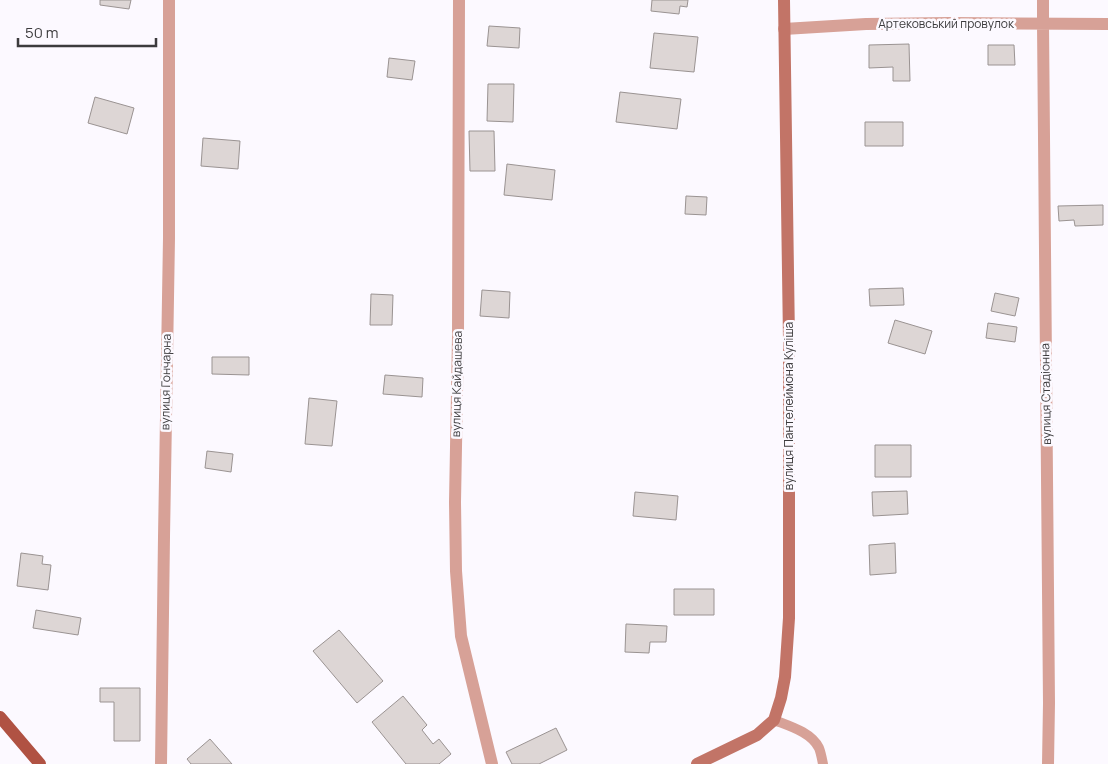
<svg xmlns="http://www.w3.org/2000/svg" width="1108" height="764" font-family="Manrope,sans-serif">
  <rect width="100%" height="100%" fill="#fcf9ff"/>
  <path fill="#ddd6d5" stroke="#9a9392" d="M100,0h31l-2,9 -29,-4z
    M652,0h36l-1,7 -7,-1 -1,8 -28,-3z
    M489,26l31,2 -1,20 -32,-2z
    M654,33l44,4 -4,35 -44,-4z
    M909,44l1,37h-17v-14l-24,1v-23z
    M988,45h26l1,20h-27z
    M389,58l26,3 -3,19 -25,-3z
    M488,84h26l-1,38 -26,-1z
    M620,92l61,7 -4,30 -61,-7z
    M95,97l39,11 -7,26 -39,-11z
    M865,122h38v24h-38z
    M469,131h25l1,40h-25z
    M203,138l37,3 -2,28 -37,-3z
    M507,164l48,6 -3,30 -48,-5z
    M686,196l21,1 -1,18 -21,-1z
    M1103,205v20l-28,1 -1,-6 -15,1 -1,-15z
    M903,288l1,17 -34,1 -1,-17z
    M482,290l28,2 -1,26 -29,-2z
    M995,293l24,5 -4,18 -24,-5z
    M371,294l22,1 -1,30h-22z
    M895,320l37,11 -7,23 -37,-11z
    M988,323l29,4 -2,15 -29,-4z
    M212,357h37v18l-37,-1z
    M385,375l38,3 -1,19 -39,-3z
    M309,398l28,3 -5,45 -27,-2z
    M875,445h36v32h-36z
    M207,451l26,3 -2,18 -26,-4z
    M907,491l1,23 -35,2 -1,-24z
    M635,492l43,4 -2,24 -43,-4z
    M895,543l1,30 -26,2 -1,-30z
    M21,553l22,3 -1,8 9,1 -3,25 -31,-4z
    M674,589h40v26h-40z
    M36,610l45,8 -3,17 -45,-7z
    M626,624l41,2 -1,16h-16l-1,11 -24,-1z
    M339,630l44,51 -26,22 -44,-52z
    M100,688h40v53h-26v-39h-14z
    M403,696l24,29 -5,5 11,14 6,-5 12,15 -12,10h-33l-34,-42z
    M556,728l11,22 -28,14h-27l-6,-12z
    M210,739l22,25h-41l-4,-5z"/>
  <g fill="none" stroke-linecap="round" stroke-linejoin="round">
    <path stroke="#d7a197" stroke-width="10" d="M774,720c15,6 37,12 45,28 2,5 3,11 4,16"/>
    <path stroke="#d7a197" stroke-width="12" d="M459,0l-1,337 -3,165 1,69 5,65 31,128
      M1043,0v24l6,679 -1,61
      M784,29l82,-5 84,-1 158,1
      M161,764l3,-227 5,-299v-238"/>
    <path stroke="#c27467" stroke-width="12" d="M697,764l60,-29 17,-15 7,-22 4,-21 4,-59v-278l-5,-340"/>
    <path stroke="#b05243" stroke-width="12" d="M0,717l40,47"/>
  </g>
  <g text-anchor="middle" stroke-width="5" stroke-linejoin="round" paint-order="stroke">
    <g font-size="12" fill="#3c3b3d" stroke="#fcf9ff">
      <text x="946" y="28">Артековський провулок</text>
      <text transform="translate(166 382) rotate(-89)" y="4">вулиця Гончарна</text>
      <text transform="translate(457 384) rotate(-89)" y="4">вулиця Кайдашева</text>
      <text transform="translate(1046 394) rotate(-91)" y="4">вулиця Стадіонна</text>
      <text transform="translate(789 406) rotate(-90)" y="4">вулиця Пантелеймона Куліша</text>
    </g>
  </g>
  <path d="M18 38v8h138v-8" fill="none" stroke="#3c3b3d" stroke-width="2.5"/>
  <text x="25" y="38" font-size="15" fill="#3c3b3d" stroke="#fcf9ff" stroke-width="4" paint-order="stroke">50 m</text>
</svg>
